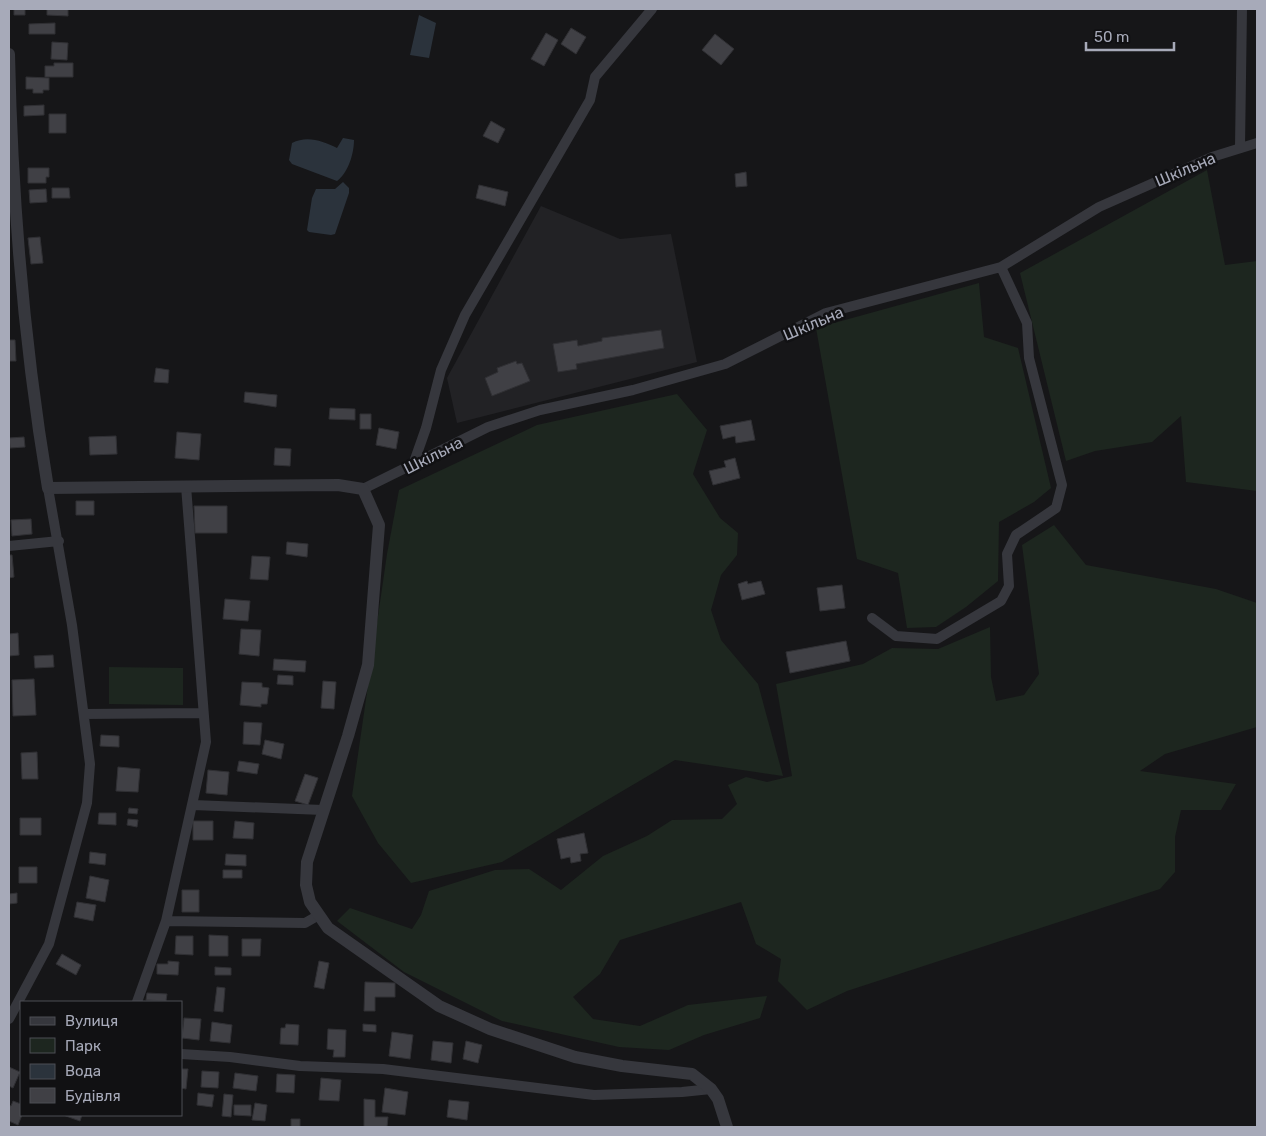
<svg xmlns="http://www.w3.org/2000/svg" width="1266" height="1136" font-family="Rubik,sans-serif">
  <rect width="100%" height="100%" fill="#161618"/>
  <path fill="#222225" d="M541,206l79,33 51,-5 26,128 -240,61 -10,-45z"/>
  <path fill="#1d261f" d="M1207,170l18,95 32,-4v230l-71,-9 -5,-66 -29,26 -57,9 -29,10 -46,-188z
    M979,283l5,54 34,11 33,140 -17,14 -35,20 -1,59 -32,26 -30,20 -29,1 -9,-55 -41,-14 -41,-231z
    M677,394l30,36 -14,44 27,44 18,15 -1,22 -16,20 -10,35 10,30 37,44 25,92 -108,-16 -173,102 -91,21 -33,-40 -26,-47 35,-242 12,-64 138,-65z
    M1054,525l32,40 130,24 41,14v124l-92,27 -25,17 96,13 -15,26h-40l-6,27v35l-15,17 -313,102 -40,19 -29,-29 3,-22 -25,-15 -15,-42 -121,38 -20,34 -27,23 20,22 47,7 48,-21 79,-9 -7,22 -56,17 -35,15 -50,-3 -117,-26 -98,-49 -67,-51 13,-13 62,21 9,-14 8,-24 66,-21 34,-1 32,21 42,-34 44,-20 25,-16 50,-1 15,-15 -9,-19 18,-8 21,5 25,-6 -16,-92 87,-20 29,-16 46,1 52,-22 1,50 5,24 28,-6 15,-21 -17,-129z
    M109,667l74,1v37l-74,-1z"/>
  <path fill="#2b333c" d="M419,15l17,8 -7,35 -19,-3z
    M343,138l11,2c0,14 -6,33 -17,41l-45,-17 -3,-4 3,-17c15,-8 31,-2 45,5z
    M343,182l6,6v5l-14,41 -4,1 -22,-3 -2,-2 5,-32 4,-9h19z"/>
  <path fill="#404045" stroke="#303034" d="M14,9h11v6h-11z
    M47,9h21v7l-21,-1z
    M55,23v11h-26v-10z
    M571,28l15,9 -10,17 -15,-10z
    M546,33l12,7 -14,26 -13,-7z
    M715,34l19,15 -13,16 -19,-15z
    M52,42l16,1 -1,17 -16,-1z
    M54,63h19v14h-28v-11h9z
    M26,77l23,1v12h-6v3h-10v-4h-7z
    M44,105v10l-20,1v-10z
    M49,114h17v19h-17z
    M491,121l14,8 -7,14 -15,-7z
    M28,168h21v9h-3v6h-18z
    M746,172l1,14 -11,1 -1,-13z
    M479,185l29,7 -3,14 -29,-8z
    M52,188h17l1,10h-18z
    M46,189l1,13 -17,1 -1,-13z
    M40,237l3,26 -12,1 -3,-26z
    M661,330l3,18 -88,16 1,5 -19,3 -5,-28 24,-4 1,6 24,-5v-3z
    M9,340h6l1,21h-7z
    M516,361l1,3 5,-1 8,18 -38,15 -7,-18 13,-6 -1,-4z
    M156,368l13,2 -1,13 -14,-1z
    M245,392l32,3 -1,12 -32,-5z
    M330,408l25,1v11l-26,-1z
    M360,414h11v15h-11z
    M751,420l4,20 -19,3 -1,-7 -12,3 -3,-13z
    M379,428l20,4 -3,17 -20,-4z
    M177,432l24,2 -2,26 -24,-2z
    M116,436l1,18 -27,1 -1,-18z
    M24,437l1,10 -15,1 -1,-10z
    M275,448l16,1 -1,17 -16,-1z
    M735,458l5,20 -27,7 -4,-14 17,-4 -2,-6z
    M76,501h18v14h-18z
    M194,506h33v27h-32z
    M31,519l1,15 -20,2 -1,-16z
    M287,542l21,2 -1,13 -21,-3z
    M9,555h3l2,22 -5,1z
    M252,556l18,1 -2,23 -18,-1z
    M747,581l1,3 13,-3 4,13 -23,6 -4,-16z
    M842,585l3,23 -25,3 -3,-23z
    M225,599l25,2 -2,20 -25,-2z
    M241,629l20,1 -2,26 -20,-2z
    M18,633l1,22 -10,1v-22z
    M846,641l4,20 -60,12 -4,-21z
    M53,655l1,12 -19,1 -1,-12z
    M274,659l32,2 -1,11 -32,-2z
    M278,675l15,1v9l-16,-1z
    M34,679l2,36 -23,1 -1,-36z
    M323,681l13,1 -2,27 -13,-1z
    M242,682l20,1v4l7,1 -2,16h-6v3l-21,-2z
    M244,722l18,1 -2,22 -17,-1z
    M101,735l18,1v11l-19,-1z
    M265,740l19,4 -3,15 -19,-5z
    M37,752l1,27h-16l-1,-26z
    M239,761l20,3 -2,10 -20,-3z
    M118,767l22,2 -2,23 -22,-1z
    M208,770l21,2 -2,23 -21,-2z
    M305,774l13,4 -10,27 -13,-4z
    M129,808l9,1 -1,5 -9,-1z
    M99,813h17v12l-18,-1z
    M20,818h21v17h-21z
    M128,819l10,1 -1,7 -10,-2z
    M193,821h20v19h-20z
    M235,821l19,2 -1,16 -20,-1z
    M584,833l4,20 -8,1 1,7 -10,2 -1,-6 -9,2 -4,-20z
    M90,852l16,2 -1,11 -16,-2z
    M226,854l20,1v11l-21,-1z
    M19,867h18v16h-18z
    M223,870h19v8h-19z
    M90,876l19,4 -4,22 -19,-4z
    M182,890h17v22h-17z
    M17,893v10l-8,1v-10z
    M77,902l19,3 -3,16 -19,-4z
    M209,935l19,1v20h-19z
    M176,936h17v19l-18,-1z
    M242,939h19l-1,17h-18z
    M62,954l19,11 -5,10 -20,-11z
    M168,961l11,1 -1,13 -21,-1v-10h11z
    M319,961l10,2 -5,26 -10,-2z
    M215,967l16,1v7h-16z
    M365,982l30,1v14h-20v14h-11z
    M217,987l8,1 -2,24 -9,-1z
    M147,993l20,1 -1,7 -20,-1z
    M184,1018l17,1 -2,21 -17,-2z
    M212,1022l20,3 -2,18 -20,-2z
    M286,1024l13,1 -1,20 -18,-1 1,-16h4z
    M363,1024l13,1v7l-13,-1z
    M328,1029l18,1 -1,27h-12l1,-7 -7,-1z
    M392,1032l21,3 -3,24 -21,-3z
    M433,1041l20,2 -2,20 -20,-3z
    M466,1041l16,4 -4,18 -15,-4z
    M9,1067l11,5 -7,16 -4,-2z
    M181,1069h7l-2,20 -5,-1z
    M202,1071l17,1 -1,16 -17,-1z
    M235,1073l23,3 -2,15 -23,-3z
    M277,1074l18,1 -1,18 -18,-1z
    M321,1078l20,2 -2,21 -20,-1z
    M385,1088l23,4 -3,23 -23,-3z
    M198,1093l16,2 -2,12 -15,-2z
    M224,1094l9,1 -2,22 -9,-1z
    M364,1099l11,1v17h13l-1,10h-23z
    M449,1100l20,2 -2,18 -20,-3z
    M13,1101l8,3 1,11 -4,10 -9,-4v-16l2,1z
    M255,1103l12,2 -2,16 -13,-1z
    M234,1105h17v11l-17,-1z
    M63,1115h19l-2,6z
    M291,1119h9v8h-9z"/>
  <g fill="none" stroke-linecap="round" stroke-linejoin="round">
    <path stroke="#36373d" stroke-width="10" d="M1240,146l2,-137
      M413,465l13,-37 15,-58 24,-55 125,-215 5,-23 57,-68
      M363,489l125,-62 52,-17 93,-20 92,-26 101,-51 175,-46 98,-60 113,-50 45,-14
      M9,546l50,-5
      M872,618l24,18 41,3 64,-38 8,-15 -2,-32 9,-19 40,-27 6,-23 -33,-127 -2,-35 -26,-56
      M84,714l119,-1
      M193,805l130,5
      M166,921l139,2 14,-8
      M137,1002l29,-81 40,-179 -20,-256
      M9,1019l40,-75 38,-141 3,-39 -18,-139 -24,-137
      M181,1054l49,3 70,9 83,3 211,26 88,-3 29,-3"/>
    <path stroke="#36373d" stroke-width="12" d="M9,54c3,145 15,291 39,434l290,-3 25,4 16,36 -11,140 -20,71 -41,126 -1,23 4,17 18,26 111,78 51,23 85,28 47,9 70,8 19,15 7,10 9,28"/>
  </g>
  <g text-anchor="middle" stroke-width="5" stroke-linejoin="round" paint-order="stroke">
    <g font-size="16" fill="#a7aab9" stroke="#111113">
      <text transform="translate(1185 169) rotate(-23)" y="6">Шкільна</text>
      <text transform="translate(813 323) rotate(-23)" y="6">Шкільна</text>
      <text transform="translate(433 455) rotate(-27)" y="6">Шкільна</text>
    </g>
  </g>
  <rect width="1266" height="1136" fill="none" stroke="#a7aab9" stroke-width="20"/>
  <rect x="20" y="1001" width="162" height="115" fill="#111113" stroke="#4d4e55"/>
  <rect x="30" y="1017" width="25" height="8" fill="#36373d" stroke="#4d4e55"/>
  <text x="65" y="1026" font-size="15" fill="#a7aab9">Вулиця</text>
  <rect x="30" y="1038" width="25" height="15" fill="#1d261f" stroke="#4d4e55"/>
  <text x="65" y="1051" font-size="15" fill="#a7aab9">Парк</text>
  <rect x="30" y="1064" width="25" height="15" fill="#2b333c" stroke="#4d4e55"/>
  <text x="65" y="1076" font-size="15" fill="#a7aab9">Вода</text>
  <rect x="30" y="1088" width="25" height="15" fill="#404045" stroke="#4d4e55"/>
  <text x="65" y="1101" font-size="15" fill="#a7aab9">Будівля</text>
  <path d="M1086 42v8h88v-8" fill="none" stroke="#a7aab9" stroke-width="2.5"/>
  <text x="1094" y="42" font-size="15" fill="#a7aab9" stroke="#111113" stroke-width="4" paint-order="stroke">50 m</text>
</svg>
